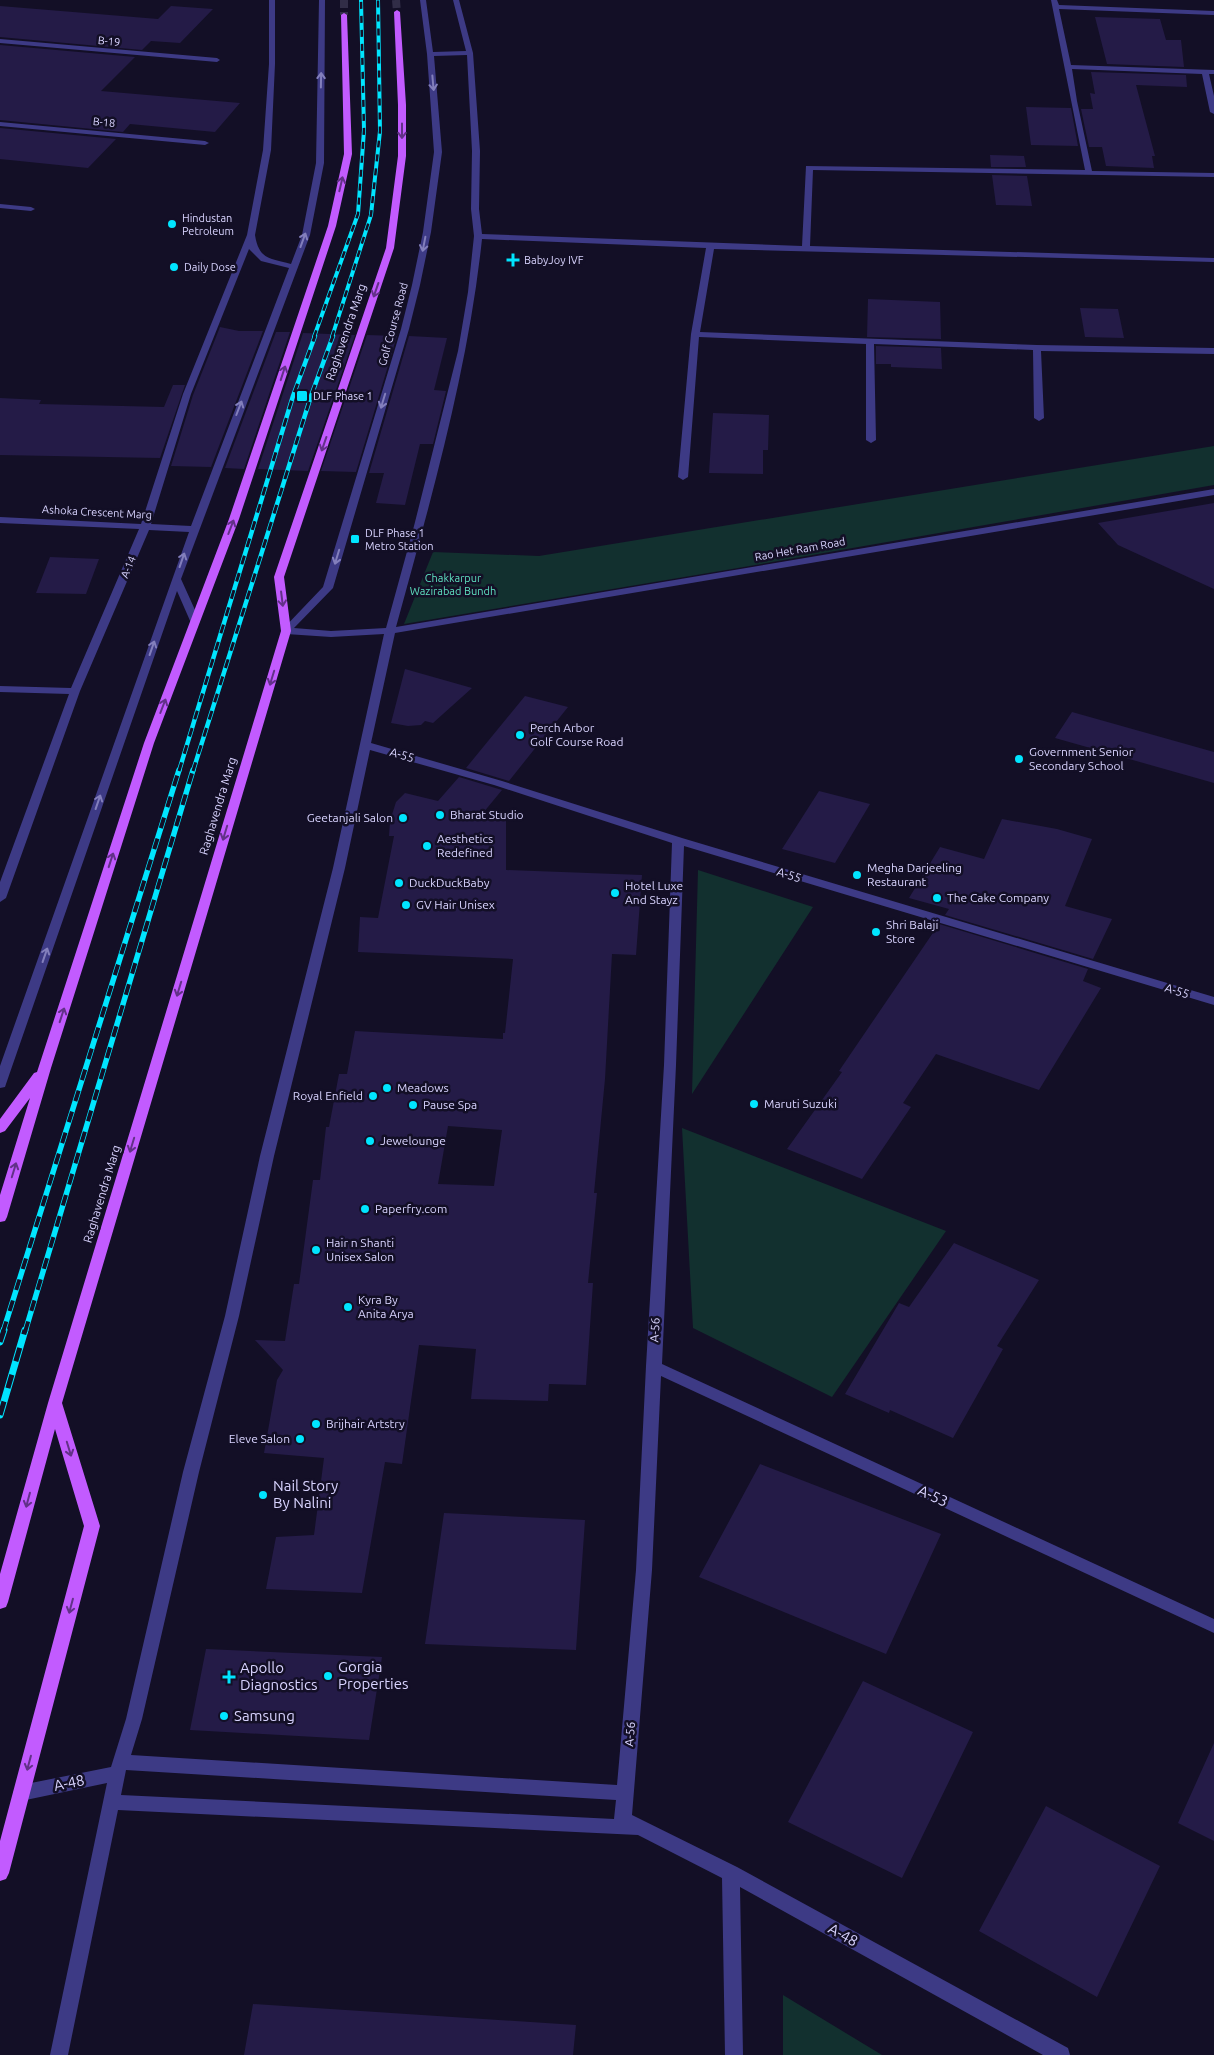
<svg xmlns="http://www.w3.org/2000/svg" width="1214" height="2055" font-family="Ubuntu,sans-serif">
  <rect width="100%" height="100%" fill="#130f26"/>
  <path fill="#12302f" d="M1214,446v39l-482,84 -328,55 29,-72 106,4z
    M698,870l115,37 -121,187z
    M682,1128l264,103 -114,166 -139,-69z
    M783,1995l99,60h-99z"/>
  <path fill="#241b47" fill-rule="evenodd" d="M0,6l158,13 13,-13 42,3 -33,34 -29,-2 -9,9 -142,-13z
    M1095,17l65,2 6,21h15l3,27 -77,-3z
    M0,45l135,12 -34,34 139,12 -25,29 -85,-8 -7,8 -123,-12z
    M1091,72l95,3 1,12 -51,-2 19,71h-3l2,12 -48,-2 -4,-19h-13l-8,-38h12l-3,-16 5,1z
    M1026,107l45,1 7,38 -47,-1z
    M0,128l116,11 -28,29 -88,-9z
    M990,155l34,1 2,11h-35z
    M992,175l35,1 5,30 -36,-1z
    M868,299l72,3 1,37 -74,-2z
    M1080,308l38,1 6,29 -39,-1z
    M220,327l19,4h24l-52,136 -40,-1 22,-71z
    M276,332h14l-46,137 -19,-1z
    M303,333l52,2 -47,136 -50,-2z
    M367,335l30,1 -41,136 -35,-1z
    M409,336l38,2 -13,52 12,1 -13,53h-13l-15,61 -29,-2 8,-30h-15z
    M876,346l65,2 1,21 -51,-2v-3h-15z
    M173,385h12l-25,73 -160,-3v-57l41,2 -2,4 125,3z
    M713,413l56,2 -1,35h-5v24l-54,-1z
    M1214,503v86l-96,-44 -20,-22z
    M50,557l49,2 -13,35 -50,-1z
    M405,669l67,19 -39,35 -8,-2 -4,4 -13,1 -17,-3z
    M525,696l43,11 -59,74 -43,-13z
    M1072,712l142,40v31l-159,-45z
    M459,777l43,13 -19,23 23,6v51l136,5 -6,80 -24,-1 -7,125 -11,114h3l-9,90h5l-7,102 -37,-1 -1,17 -77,-2 5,-50 -57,-4 -17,119 -17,-2 -23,131 -96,-4 10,-52 38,-2 10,-77 -60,-5 13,-73 6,-10 -28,-30 30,1 9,-57h5l14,-104h7l6,-53h3l10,-53h8l8,-43 148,8v-6h2l8,-74 -155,-7 2,-35 18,1 16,-82h-5l1,-15 6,-19 9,-9 33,8zM448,1126l54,4 -8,56 -56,-2z
    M819,791l51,13 -35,59 -53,-14z
    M1002,819l55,10 35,10 -27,67 47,13 -19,40 -148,-44 4,-6 -40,-11 31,-51 44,12z
    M939,924l149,45 -5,12 18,7 -62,102 -103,-36 -33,49 8,4 -49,72 -75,-30 55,-77 -3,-1z
    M954,1243l85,37 -42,66 6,3 -50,89 -63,-28 -1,3 -44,-19 54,-91 10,4z
    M760,1464l181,70 -55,120 -187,-77z
    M444,1513l141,7 -9,130 -151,-6z
    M206,1649l176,8 -13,83 -179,-10z
    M863,1681l110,51 -71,146 -114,-56z
    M1214,1743v98l-36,-18z
    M1046,1806l114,60 -63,131 -118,-66z
    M253,2004l323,21 -3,30h-329z"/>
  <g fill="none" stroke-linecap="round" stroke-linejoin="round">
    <path stroke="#312d47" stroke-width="8" stroke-dasharray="8 4" stroke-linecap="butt" d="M344,0v15
      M396,0l1,12"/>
    <path fill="#3d3a85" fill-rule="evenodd" d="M269,0h6v64l-4,86 -16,85c4,25 15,23 36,29l11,-29 14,-72 3,-163h6l-1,163 -14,72 -129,344 19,42 -1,2h-8l-14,-32 -171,493 -1,3 -5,1v-22l189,-534 -40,-2 -69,161 -74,207 -6,4v-20l69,-188 -69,-2v-6l71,2 68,-159 -139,-6v-6l141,7 42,-130 64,-159 16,-85 6,-86zM249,249l12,12 28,7 -98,258 -40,-2 40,-130z
      M420,0h6l7,52 33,-1 -13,-51h6l14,53 7,98 -1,58 3,25 320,12 4,-80 279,4 -34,-170h6l2,5 155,6v4l-155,-6 12,56 143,5v4h-5l5,22v18l-4,-2 -8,-38 -130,-5 5,32 15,70 122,2v4l-401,-7 -3,76 404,12v4l-500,-13 -14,83 337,13 177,3v6l-173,-3 3,67 -5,3 -5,-3 -1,-68 -159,-6 2,96 -5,3 -5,-3v-96l-167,-7 -11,140 -5,3 -5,-3 13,-143 15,-86 -224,-9c-14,132 -51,260 -86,388l818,-138v6l-819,138 -24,110 131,38 180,57 532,159v8l-530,-159 -8,219 -14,299 552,255v14l-553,-257 -9,194 -20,245 105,52 331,181 2,7h-27l-303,-168 3,168h-18l-3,-177 -84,-43 -520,-25 -50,245h-18l57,-272 -86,18 -6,-3 -2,-5 2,-5 6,-3 90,-18 15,-48 57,-247 42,-156 35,-160 73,-288 51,-234 -53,3 -45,-3 -5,-3 42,-44 78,-258 11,-44 11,-53 11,-80 -7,-98zM467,55l5,96 -1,58 3,27 -6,56 -10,59 -44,175 -28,102 -55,3 -37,-3 39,-40 76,-259 11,-44 11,-53 11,-80 -8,-96zM370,750l124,35 178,58 -8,222 -18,301 -10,204 -19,215 -486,-30 11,-36 57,-247 40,-156 35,-160 71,-288zM126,1770l490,30 -2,19 -493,-24z
      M0,39l217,19 3,2 -3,2 -217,-19z
      M0,122l205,19 4,2 -4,2 -205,-19z
      M0,204l31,3 4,2 -4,2 -31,-3z"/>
    <path fill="#c25bff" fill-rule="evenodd" d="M397,10l3,2 6,93v51l-12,92 -110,329 7,54 -229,772 38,123 -91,347 -3,6 -6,2v-40l84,-315 -29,-97 -47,173 -2,5 -6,2v-35l48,-171 233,-772 -7,-54 112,-329 12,-92v-51l-4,-93z
      M344,13l3,2 5,139 -16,72 -97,293 -85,224 -103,325 -44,149 -2,4 -5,1v-27l30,-97 -25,33 -5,2v-14l34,-46 3,-1 107,-329 85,-224 99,-293 16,-72 -3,-139z"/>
    <defs>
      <path id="rail-far3" d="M314,337l44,-123 6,-84 -3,-130
        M332,337l39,-122 9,-84 -2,-131"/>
      <path id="rail-far2" d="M179,771l114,-375 22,-60
        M193,771l118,-375 22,-60"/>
      <path id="rail-far1" d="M3,1332l176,-562
        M25,1332l168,-562"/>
      <path id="rail" d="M0,1342l4,-12
        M0,1415l25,-85"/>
    </defs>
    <use href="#rail-far3" stroke="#00e5ff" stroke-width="4"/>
    <use href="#rail-far2" stroke="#00e5ff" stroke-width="4.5"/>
    <use href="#rail-far1" stroke="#00e5ff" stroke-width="5.5"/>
    <use href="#rail" stroke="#00e5ff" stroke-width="7"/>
    <use href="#rail-far3" stroke="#130f26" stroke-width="2.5" stroke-dasharray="7" stroke-linecap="butt"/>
    <use href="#rail-far2" stroke="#130f26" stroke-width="3" stroke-dasharray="9" stroke-linecap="butt"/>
    <use href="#rail-far1" stroke="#130f26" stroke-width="4" stroke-dasharray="11" stroke-linecap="butt"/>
    <use href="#rail" stroke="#130f26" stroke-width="5" stroke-dasharray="14" stroke-linecap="butt"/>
  </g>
  <defs><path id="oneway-shaft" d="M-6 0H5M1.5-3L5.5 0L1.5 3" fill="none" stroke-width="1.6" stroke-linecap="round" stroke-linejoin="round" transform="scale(1.25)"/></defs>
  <g stroke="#837fbc">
    <use href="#oneway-shaft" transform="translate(321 80) rotate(-89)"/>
    <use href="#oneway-shaft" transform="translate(433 83) rotate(85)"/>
    <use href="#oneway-shaft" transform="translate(303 240) rotate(-70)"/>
    <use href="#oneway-shaft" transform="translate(424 244) rotate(101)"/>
    <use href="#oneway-shaft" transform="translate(383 401) rotate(107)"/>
    <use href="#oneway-shaft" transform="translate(239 408) rotate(-69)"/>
    <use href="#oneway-shaft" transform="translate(337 557) rotate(107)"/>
    <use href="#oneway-shaft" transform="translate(182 560) rotate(-71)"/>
    <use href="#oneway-shaft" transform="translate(152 648) rotate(-71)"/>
    <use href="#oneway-shaft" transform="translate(98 802) rotate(-71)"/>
    <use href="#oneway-shaft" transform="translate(45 955) rotate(-71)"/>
  </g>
  <g stroke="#623188">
    <use href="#oneway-shaft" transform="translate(402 131) rotate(90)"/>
    <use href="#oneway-shaft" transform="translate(341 184) rotate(-77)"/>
    <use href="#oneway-shaft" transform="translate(376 290) rotate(109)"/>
    <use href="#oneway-shaft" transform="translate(283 373) rotate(-72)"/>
    <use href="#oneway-shaft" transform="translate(324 444) rotate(109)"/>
    <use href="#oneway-shaft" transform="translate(231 527) rotate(-69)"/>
    <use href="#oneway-shaft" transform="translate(282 599) rotate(83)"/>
    <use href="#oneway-shaft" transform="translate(272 678) rotate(107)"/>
    <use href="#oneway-shaft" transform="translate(163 706) rotate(-69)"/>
    <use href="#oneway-shaft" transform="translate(225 833) rotate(107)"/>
    <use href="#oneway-shaft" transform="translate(111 860) rotate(-72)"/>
    <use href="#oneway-shaft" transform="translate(179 989) rotate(107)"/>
    <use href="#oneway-shaft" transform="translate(62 1015) rotate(-72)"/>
    <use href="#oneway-shaft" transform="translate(132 1145) rotate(107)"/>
    <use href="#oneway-shaft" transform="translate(14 1170) rotate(-73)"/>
    <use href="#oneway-shaft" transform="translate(69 1449) rotate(73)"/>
    <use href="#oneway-shaft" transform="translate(28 1500) rotate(105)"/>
    <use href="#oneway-shaft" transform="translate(71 1606) rotate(105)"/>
    <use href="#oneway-shaft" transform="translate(29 1763) rotate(105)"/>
  </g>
  <g fill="#00e5ff" stroke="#130f26" stroke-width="2">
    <circle cx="172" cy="224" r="5"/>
    <path d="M510.5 252.5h5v5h5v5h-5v5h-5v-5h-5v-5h5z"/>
    <circle cx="174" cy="267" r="5"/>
    <rect x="296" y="390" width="12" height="12" rx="2.5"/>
    <rect x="350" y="534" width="10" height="10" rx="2.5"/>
    <circle cx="520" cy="735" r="5"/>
    <circle cx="1019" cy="759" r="5"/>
    <circle cx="440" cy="815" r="5"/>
    <circle cx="403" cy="818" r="5"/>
    <circle cx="427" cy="846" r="5"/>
    <circle cx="857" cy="875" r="5"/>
    <circle cx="399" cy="883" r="5"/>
    <circle cx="615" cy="893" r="5"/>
    <circle cx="937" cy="898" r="5"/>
    <circle cx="406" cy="905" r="5"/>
    <circle cx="876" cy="932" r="5"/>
    <circle cx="387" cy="1088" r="5"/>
    <circle cx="373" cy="1096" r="5"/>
    <circle cx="754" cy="1104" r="5"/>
    <circle cx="413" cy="1105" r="5"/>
    <circle cx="370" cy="1141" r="5"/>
    <circle cx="365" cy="1209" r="5"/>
    <circle cx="316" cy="1250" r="5"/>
    <circle cx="348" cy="1307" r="5"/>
    <circle cx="316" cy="1424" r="5"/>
    <circle cx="300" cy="1439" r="5"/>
    <circle cx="263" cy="1495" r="5"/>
    <circle cx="328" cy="1676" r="5"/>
    <path d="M226.5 1669.5h5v5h5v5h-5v5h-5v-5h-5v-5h5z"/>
    <circle cx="224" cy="1716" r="5"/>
  </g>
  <g text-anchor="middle" stroke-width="5" stroke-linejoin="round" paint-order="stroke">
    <g font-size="11" fill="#d9d4ff" stroke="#130f26">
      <text transform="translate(109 41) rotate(5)" y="4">B-19</text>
      <text transform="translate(104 122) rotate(5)" y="4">B-18</text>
      <text transform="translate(393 324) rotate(-75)" y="4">Golf Course Road</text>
      <text transform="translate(97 512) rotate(3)" y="4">Ashoka Crescent Marg</text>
      <text transform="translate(800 549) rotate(-10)" y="4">Rao Het Ram Road</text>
      <text transform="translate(128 567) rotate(-67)" y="4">A-14</text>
    </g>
    <g font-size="11" fill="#d9d4ff" stroke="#130f26" text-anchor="start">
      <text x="182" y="222">Hindustan<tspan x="182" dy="13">Petroleum</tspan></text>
      <text x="524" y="264">BabyJoy IVF</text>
      <text x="184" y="271">Daily Dose</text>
      <text x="313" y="400">DLF Phase 1</text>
      <text x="365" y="537">DLF Phase 1<tspan x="365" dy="13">Metro Station</tspan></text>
    </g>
    <g font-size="11" fill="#5fe0c0" stroke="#130f26">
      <text x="453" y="582">Chakkarpur<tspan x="453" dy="13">Wazirabad Bundh</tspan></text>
    </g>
    <g font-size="12" fill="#d9d4ff" stroke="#130f26">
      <text transform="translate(346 332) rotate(-71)" y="4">Raghavendra Marg</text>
      <text transform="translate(402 755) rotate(16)" y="4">A-55</text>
      <text transform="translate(218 806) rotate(-73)" y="4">Raghavendra Marg</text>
      <text transform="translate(789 875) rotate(17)" y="4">A-55</text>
      <text transform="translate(1177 991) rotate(17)" y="4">A-55</text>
      <text transform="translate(102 1194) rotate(-73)" y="4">Raghavendra Marg</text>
      <text transform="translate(655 1330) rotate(-87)" y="4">A-56</text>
      <text transform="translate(630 1734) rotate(-85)" y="4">A-56</text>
    </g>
    <g font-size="12" fill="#d9d4ff" stroke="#130f26" text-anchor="start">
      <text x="530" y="732">Perch Arbor<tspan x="530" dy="14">Golf Course Road</tspan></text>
      <text x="1029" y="756">Government Senior<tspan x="1029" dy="14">Secondary School</tspan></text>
      <text x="450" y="819">Bharat Studio</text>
      <text x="393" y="822" text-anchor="end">Geetanjali Salon</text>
      <text x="437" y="843">Aesthetics<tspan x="437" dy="14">Redefined</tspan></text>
      <text x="867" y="872">Megha Darjeeling<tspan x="867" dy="14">Restaurant</tspan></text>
      <text x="409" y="887">DuckDuckBaby</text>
      <text x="625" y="890">Hotel Luxe<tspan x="625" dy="14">And Stayz</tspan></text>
      <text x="947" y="902">The Cake Company</text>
      <text x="416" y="909">GV Hair Unisex</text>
      <text x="886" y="929">Shri Balaji<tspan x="886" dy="14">Store</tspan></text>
      <text x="397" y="1092">Meadows</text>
      <text x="363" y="1100" text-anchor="end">Royal Enfield</text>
      <text x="764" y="1108">Maruti Suzuki</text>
      <text x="423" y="1109">Pause Spa</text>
      <text x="380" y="1145">Jewelounge</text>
      <text x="375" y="1213">Paperfry.com</text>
      <text x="326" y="1247">Hair n Shanti<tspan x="326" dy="14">Unisex Salon</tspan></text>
      <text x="358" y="1304">Kyra By<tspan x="358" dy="14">Anita Arya</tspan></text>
      <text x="326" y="1428">Brijhair Artstry</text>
      <text x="290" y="1443" text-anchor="end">Eleve Salon</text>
    </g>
    <g font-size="15" fill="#d9d4ff" stroke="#130f26" text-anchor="start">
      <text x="273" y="1491">Nail Story<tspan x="273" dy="17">By Nalini</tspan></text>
      <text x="338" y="1672">Gorgia<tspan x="338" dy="17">Properties</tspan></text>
      <text x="240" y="1673">Apollo<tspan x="240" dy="17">Diagnostics</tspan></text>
      <text x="234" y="1721">Samsung</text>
    </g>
    <g font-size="15" fill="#d9d4ff" stroke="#130f26">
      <text transform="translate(933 1496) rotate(25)" y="5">A-53</text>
      <text transform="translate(69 1783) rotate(-12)" y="5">A-48</text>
      <text transform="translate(843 1935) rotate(29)" y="5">A-48</text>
    </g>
  </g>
</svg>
